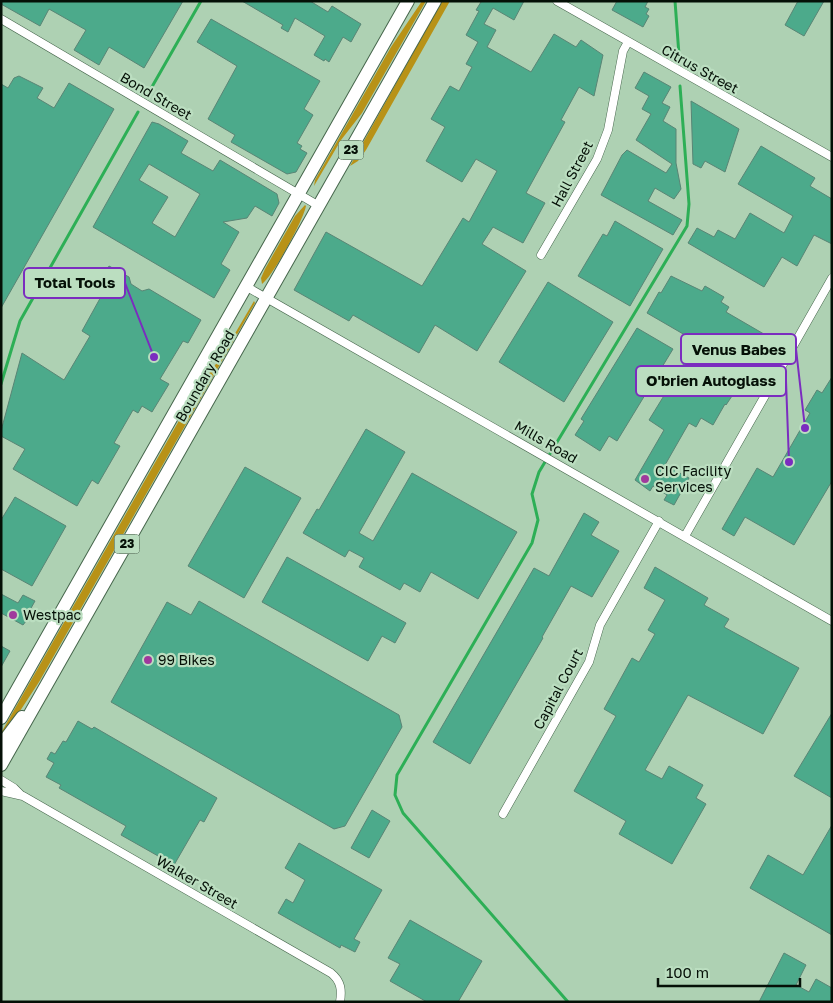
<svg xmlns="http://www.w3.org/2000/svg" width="833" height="1003" font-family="'Golos Text',sans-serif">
  <rect width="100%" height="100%" fill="#aed1b3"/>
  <path fill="#b89217" d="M422,1h4l-64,112 -21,27 -27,46 1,-6 76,-133z
    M442,1h8l-84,149 -8,11 -8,5z
    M305,205l1,1c-3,15 -33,70 -44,78l-1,-6 4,-9 30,-53z
    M254,301l1,2 -216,379 -38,58v-7l192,-337 30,-42z"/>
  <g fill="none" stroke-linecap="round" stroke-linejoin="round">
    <path stroke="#2daf56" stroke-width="3" d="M675,1l4,54
      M149,92l52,-91
      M1,384l19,-63 118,-209
      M568,1002l-165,-189 -8,-18 2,-20 135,-232 6,-23 -6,-26 7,-22 148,-246 2,-22 -9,-118"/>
  </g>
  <path fill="#4caa8b" stroke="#598575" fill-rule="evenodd" d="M1,1h182l-39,67 -35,-21 -10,18 -25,-15 12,-20 -37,-21 -9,17 -39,-22z
    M242,1h68l18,11 4,-6 29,18 -10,18 -8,-5 -14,25 -4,-3 -1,2 -10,-6 11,-19 -30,-18 -7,14 -7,-4 2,-3z
    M479,1h45l-10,19 -21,-12 -9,16 12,6 -9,17 44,25 23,-38 22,13 5,-7 22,15 -9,41 -15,-9 -18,33 4,2 -39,71 19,10 -22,40 -30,-16 -11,17 44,27 -49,80 -42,-26 -16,28 -66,-38 -4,6 -55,-31 32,-58 96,54 41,-68 6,4 28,-51 -21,-12 -14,23 -36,-21 19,-34 -14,-8 19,-33 9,5 13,-24 -6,-3 12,-22 -12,-7 13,-24 -3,-1 5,-8z
    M617,1h31l-3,6 4,2 -3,5 3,2 -6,11 -31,-17z
    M798,1h26l-20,35 -19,-11z
    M211,19l109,62 -16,28 9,6 -16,28 5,3 -2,3 7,4 -11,19 -9,2 -56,-32 4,-7 -27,-16 29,-53 -40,-24z
    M644,72l27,15 -9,16 8,4 -7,14 13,8v34l5,26 -7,10 -19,-11 -7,13 34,19 -9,15 -72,-40 21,-40 5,-5 39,23 6,-9 -36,-24 15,-26 -9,-5 7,-13 -14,-8z
    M19,76l24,12 -6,10 17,10 15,-25 45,26 -113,199v-224l7,4 6,-10z
    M691,101l48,28 -14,43 -20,-11 -4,7 -8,-4z
    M152,122l7,2 29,17 -7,12 32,18 7,-11 57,34 2,9 -7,13 -17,-10 -8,12 -24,4 16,10 -18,32 9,6 -16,28 -121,-71zM149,164l51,30 -25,43 -23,-14 16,-26 -29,-17z
    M761,146l54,32 -5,8 22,13v45l-18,-9 -17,31 -15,-9 -18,30 -76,-44 9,-15 17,9 4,-7 17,9 15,-26 34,20 9,-17 -55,-32z
    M615,221l48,28 -33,57 -52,-30 25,-42 4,2z
    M109,266l20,11 2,7 11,7 7,-2 52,31 -13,23 -5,-2 -23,38 9,5 -17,28 -10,-6 -4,7 -5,-3 -19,33 6,3 -22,38 -6,-4 -15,26 -64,-37 12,-20 -24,-13v-5l21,-78 42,27 26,-44 -8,-5 21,-38 -7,-4z
    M671,276l31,15 3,-5 19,11 -3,5 8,5 -3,5 43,25 -7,12 -22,-12 -15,27 5,2 -12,22 14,8 -6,9 -1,-1 -12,21 -12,-7 -5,9 -7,-4 -24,42 24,13 -15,27 -10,-5 3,-5 -14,-9 -3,5 -15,-11 29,-50 -15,-10 48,-78 -50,-29 12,-21 2,1z
    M548,282l65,40 -49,80 -65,-40z
    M637,328l36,21 -56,92 -8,-5 -9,15 -25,-16 9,-14 -3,-2z
    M832,377v104l-38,64 -49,-28 -11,19 -12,-7 35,-61 16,9 37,-64 -5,-3 12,-20 5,3z
    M366,429l39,23 -46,81 14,8 39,-68 105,59 -39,67 -47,-27 -11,20 -16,-9 -4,7 -41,-23 5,-9 -15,-8 -4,7 -42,-24 14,-24 2,1z
    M245,467l56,31 -57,100 -56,-32z
    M15,497l51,29 -34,60 -31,-17v-49z
    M584,513l15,9 -8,13 28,16 -27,46 -21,-11 -29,51 1,1 -73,126 -37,-22 101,-174 15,8z
    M287,557l119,66 -11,20 -13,-7 -14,25 -106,-59z
    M655,567l53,31 -4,7 25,14 -5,8 75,41 -36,66 -75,-39 -43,75 17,9 7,-13 34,19 -7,13 10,6 -34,60 -53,-30 7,-13 -52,-30 42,-75 -12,-7 28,-51 7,4 16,-28 -7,-4 17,-30 -21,-12z
    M1,594l17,9 5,-8 12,6 -5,9 3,2 -10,13 -22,-12z
    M199,601l200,114 3,12 -57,99 -11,3 -223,-127 56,-100 24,13z
    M1,646l9,5 -9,16z
    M832,713v85l-38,-22z
    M78,721l14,8 2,-2 123,71 -13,24 -4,-2 -26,45 -53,-30 5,-9 -67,-38 2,-3 -15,-8 8,-14 -7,-4 4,-7 4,2 8,-13 3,1z
    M372,810l18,11 -21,37 -18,-10z
    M832,825v110l-82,-47 18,-33 35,20z
    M299,843l83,47 -28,49 6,3 -5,10 -14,-7 -1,3 -62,-35 8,-14 7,4 12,-23 -20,-12z
    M410,920l72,41 -24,41h-31l-37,-21 10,-17 -12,-6z
    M784,953l22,12 -10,20 13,7 7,-13 16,9v14h-73z"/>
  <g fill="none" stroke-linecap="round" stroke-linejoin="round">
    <defs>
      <path id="minor" d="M557,1l275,156
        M1,19l318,187
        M541,255l56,-96 11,-29 15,-79 5,-9
        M247,287l585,334
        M685,536l147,-258
        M1,780l13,8 7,7
        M1,791l22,5 308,177c10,8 11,17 9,29
        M503,814l86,-152 11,-37 59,-104"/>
      <path id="primary" d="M1,718l407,-717
        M1,745l21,-28
        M1,765l434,-764"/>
    </defs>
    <use href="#minor" stroke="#46664c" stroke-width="9"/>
    <use href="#primary" stroke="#46664c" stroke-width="14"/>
    <use href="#minor" stroke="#fff" stroke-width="8"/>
    <use href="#primary" stroke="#fff" stroke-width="12"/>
  </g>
  <g fill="#a0399d" stroke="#bbdec0" stroke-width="2">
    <circle cx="645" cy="479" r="5"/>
    <circle cx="13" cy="615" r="5"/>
    <circle cx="148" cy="660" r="5"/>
  </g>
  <g text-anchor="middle" stroke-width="4.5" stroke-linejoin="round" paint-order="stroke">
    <g fill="#bbdec0" stroke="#3c4e3e" stroke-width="1">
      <rect x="338.5" y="140.5" width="25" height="19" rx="4"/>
      <rect x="114.5" y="534.5" width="25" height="19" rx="4"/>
    </g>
    <g font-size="12" font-weight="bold" fill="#051007">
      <text x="351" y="154">23</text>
      <text x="127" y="548">23</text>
    </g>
    <g font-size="14" fill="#051007" stroke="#bbdec0">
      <text transform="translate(700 69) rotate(29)" y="5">Citrus Street</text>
      <text transform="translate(156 96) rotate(30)" y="5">Bond Street</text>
      <text transform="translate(572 174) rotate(-62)" y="5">Hall Street</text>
      <text transform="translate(205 376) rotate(-60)" y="5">Boundary Road</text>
      <text transform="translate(546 442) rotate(30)" y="5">Mills Road</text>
      <text transform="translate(558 689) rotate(-62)" y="5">Capital Court</text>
      <text transform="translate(197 882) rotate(30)" y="5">Walker Street</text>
    </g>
    <g font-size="14" fill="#051007" stroke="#bbdec0" text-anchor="start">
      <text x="655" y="476">CIC Facility<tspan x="655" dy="16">Services</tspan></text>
      <text x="23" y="620">Westpac</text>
      <text x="158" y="665">99 Bikes</text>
    </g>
  </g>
  <path fill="none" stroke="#7b2cbf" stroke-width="2" d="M154 357L125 283M805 428L796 349M789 462L786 381"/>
  <g fill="#7b2cbf" stroke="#bbdec0" stroke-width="2">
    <circle cx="154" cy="357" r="5"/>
    <circle cx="805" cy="428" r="5"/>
    <circle cx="789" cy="462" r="5"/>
  </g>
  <g fill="#bbdec0" stroke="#7b2cbf" stroke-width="2">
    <rect x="24" y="268" width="101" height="30" rx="5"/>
    <rect x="681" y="334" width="115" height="30" rx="5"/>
    <rect x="636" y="366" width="150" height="30" rx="5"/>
  </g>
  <g font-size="15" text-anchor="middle" font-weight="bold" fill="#051007">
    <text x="75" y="288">Total Tools</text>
    <text x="739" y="355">Venus Babes</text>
    <text x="711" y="386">O'brien Autoglass</text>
  </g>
  <rect width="833" height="1003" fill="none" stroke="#051007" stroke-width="5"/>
  <path d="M658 978v8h142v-8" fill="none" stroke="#051007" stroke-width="2.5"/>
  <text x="666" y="978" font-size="15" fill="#051007" stroke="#bbdec0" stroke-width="4" paint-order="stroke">100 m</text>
</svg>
